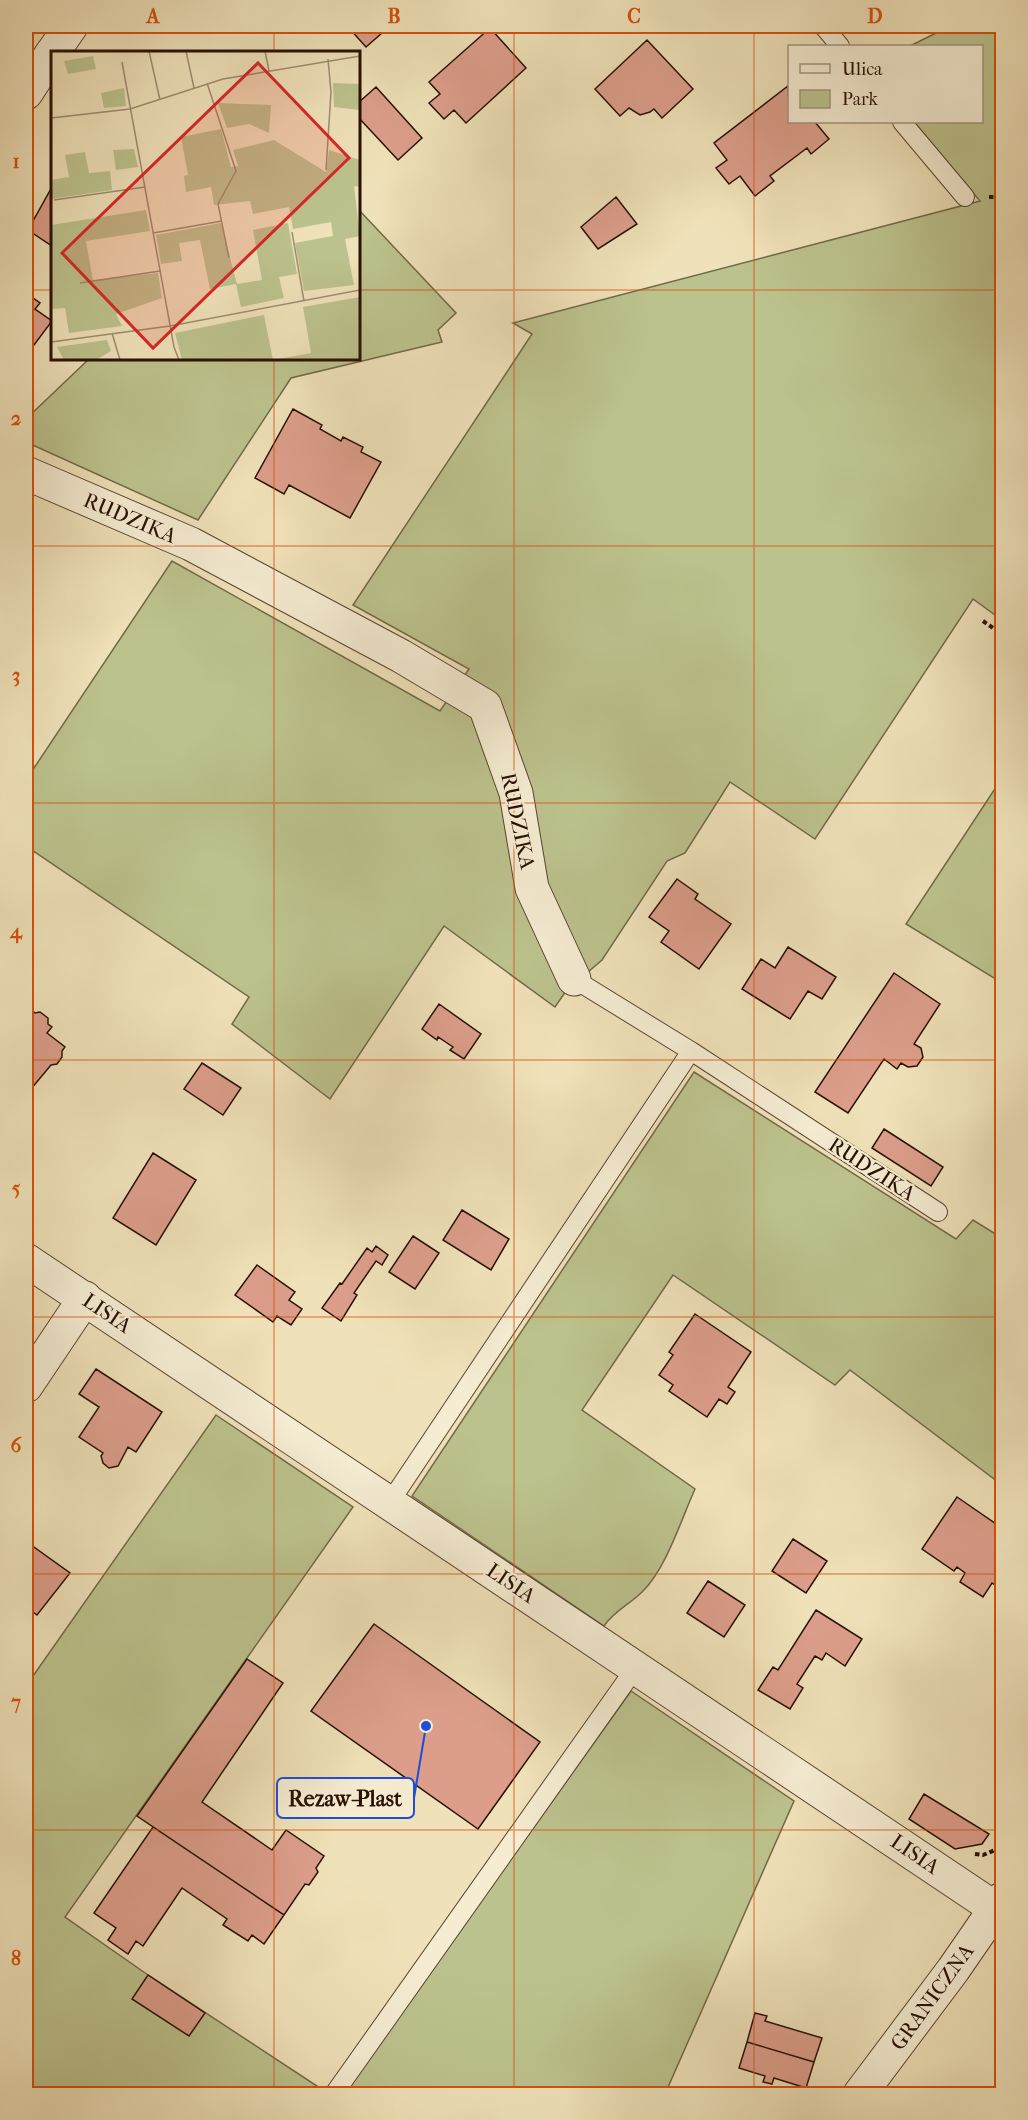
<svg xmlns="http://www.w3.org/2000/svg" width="1028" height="2120" font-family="'IM FELL French Canon',serif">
  <rect width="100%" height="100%" fill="#efe1b9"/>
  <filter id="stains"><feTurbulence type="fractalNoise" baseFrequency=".00333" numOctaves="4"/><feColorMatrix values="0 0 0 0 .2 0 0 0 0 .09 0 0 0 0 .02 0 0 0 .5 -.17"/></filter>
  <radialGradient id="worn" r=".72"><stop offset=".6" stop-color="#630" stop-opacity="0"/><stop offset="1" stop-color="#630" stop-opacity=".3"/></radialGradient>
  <path fill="#bcc28d" stroke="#726948" stroke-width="1.5" d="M950,26h52v594l-29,-21 -158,240 -85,-57 -45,71 -18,8 -65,99 -36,31 -11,16 -111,-81 -114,173 -98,-75 17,-27 -223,-151v-66l146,-219 268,150 29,-42 -116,-64 179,-271 -19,-11 467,-122 -66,-79h68v-76h-72z
    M359,210l97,103 -18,17 4,12 -151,36 -93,142 -172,-78v-23l63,-60 269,-1z
    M1002,778v205l-96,-59z
    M694,1072l262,167 17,-19 29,18v247l-152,-115 -15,15 -162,-110 -91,135 113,79c-14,31 -29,80 -53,103 -13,13 -27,18 -38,34l-192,-130z
    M216,1415l137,92 -288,410 83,58 175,115 -3,4h-294v-408z
    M631,1691l163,110 -129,293h-322z"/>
  <path fill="#dc9e8b" stroke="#281004" stroke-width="1.5" d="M350,26h40l-24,21 -18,-20z
    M490,28l36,40 -60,55 -12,-13 -10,9 -15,-16 11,-9 -11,-12z
    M647,40l46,49 -31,29 -8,-9 -4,3 -10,3 -11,-7 -9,8 -25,-27z
    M788,86l2,36h25l14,17 -18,15 -4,-6 -37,28 4,5 -19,15 -15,-20 -11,8 -13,-16 11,-8 -13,-17z
    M376,87l46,51 -24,22 -40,-43v-14z
    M52,187v59l-24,-16z
    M616,197l21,27 -39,25 -17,-22z
    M26,293l14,10 -5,6 17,12 -18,24 -8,-5z
    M293,409l29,16 -2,4 21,12 2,-4 20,10 -2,5 20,10 -31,56 -61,-33 -5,9 -29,-16z
    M677,879l21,15 -3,5 36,25 -32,45 -38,-27 8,-11 -20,-14z
    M788,947l48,30 -14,22 -14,-8 -18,28 -48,-30 19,-30 14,9z
    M894,973l46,31 -26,40 7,4 2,9 -6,9 -9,1 -7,-4 -4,6 -13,-10 -36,54 -33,-21z
    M439,1004l42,30 -17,25 -14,-9 3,-3 -15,-10 -1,3 -15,-11z
    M26,1005l9,8 5,-1 8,6v6l4,3 -5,6 18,14 -3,4v6l-5,7 -6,1 -25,30z
    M202,1063l39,25 -18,27 -39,-26z
    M884,1129l59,38 -12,19 -59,-38z
    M153,1153l43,27 -40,65 -43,-27z
    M462,1210l47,29 -18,31 -48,-30z
    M413,1236l26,17 -24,36 -26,-17z
    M376,1246l12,9 -6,10 -6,-4 -22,32 3,2 -16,26 -19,-13 18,-25 2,1 25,-36 5,4z
    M257,1265l38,27 -6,8 13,9 -11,16 -14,-9 -4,6 -38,-27z
    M695,1314l56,38 -23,35 7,5 -8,12 -8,-5 -12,18 -38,-26 4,-6 -14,-10 14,-20 -4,-3z
    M96,1369l66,43 -26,40 -8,-5 -10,19 -9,2 -6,-5 -2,-7 2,-3 -24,-16 20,-30 -20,-13z
    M957,1497l45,31v58l-1,3 -9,-6 -9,14 -23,-15 5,-9 -8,-6 -3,4 -32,-22z
    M26,1538l2,2 -1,2 43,31 -33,42 -11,-8z
    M793,1539l34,22 -21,32 -34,-22z
    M708,1581l37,24 -21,32 -37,-24z
    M816,1610l46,29 -17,27 -19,-13 -4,7 -7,-4 -18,28 6,4 -13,21 -32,-19 15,-23 5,3z
    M374,1624l166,118 -62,87 -167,-118z
    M247,1659l36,24 -81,119 70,48 14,-20 38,26 -8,12 2,4 -9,13 -4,-1 -21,31 -147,-99z
    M924,1794l65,40 -7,10 -27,5 -46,-30z
    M153,1827l131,88 -20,29 -12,-9 -4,6 -25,-16 4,-6 -45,-31 -39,58 -7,-5 -8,13 -20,-14 8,-12 -22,-15z
    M148,1975l57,38 -16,23 -57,-37z
    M755,2013l12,3 -2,5 57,17 -8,24 -67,-20z
    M747,2042l67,20 -8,26 -32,-10 -2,6 -9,-2 2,-6 -26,-8z"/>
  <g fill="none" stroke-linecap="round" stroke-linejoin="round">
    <defs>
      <path id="service" d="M823,26l17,20
        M902,122l63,75
        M574,979l117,72 247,161
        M390,1502l301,-451
        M334,2094l302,-427"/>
      <path id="minor" d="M53,52l18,-26
        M26,93l26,-40
        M26,473l165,71 210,112 84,50 31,87 16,95 42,91
        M26,1260l970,649
        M26,1386l59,-88"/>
      <path id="tertiary" d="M860,2094l93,-124 49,-71"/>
    </defs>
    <use href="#service" stroke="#5a4431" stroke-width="20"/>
    <use href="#minor" stroke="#5a4431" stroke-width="35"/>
    <use href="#tertiary" stroke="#5a4431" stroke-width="35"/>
    <path stroke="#281004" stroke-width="4" stroke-dasharray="4.5 3" stroke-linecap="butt" d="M989,197h13
      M983,621l19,13
      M975,1854l8,1 19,-8"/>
    <use href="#service" stroke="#f5ecd2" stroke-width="18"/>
    <use href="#minor" stroke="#f5ecd2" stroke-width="33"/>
    <use href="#tertiary" stroke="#f5ecd2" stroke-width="33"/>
  </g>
  <path fill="none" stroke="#d5520b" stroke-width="1.5" stroke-opacity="0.55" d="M274,26v26M514,26v2068M754,26v2068M26,290h26M358,290h644M274,358v1736M26,546h976M26,803h976M26,1060h976M26,1317h976M26,1574h976M26,1830h976"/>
  <g text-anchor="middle" stroke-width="4.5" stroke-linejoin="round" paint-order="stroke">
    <g font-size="21" fill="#281004" stroke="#f5ecd2">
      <text transform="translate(130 518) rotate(23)" y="7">RUDZIKA</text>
      <text transform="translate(518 821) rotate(78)" y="7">RUDZIKA</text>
      <text transform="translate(872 1169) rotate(33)" y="7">RUDZIKA</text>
      <text transform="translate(107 1313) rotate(34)" y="7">LISIA</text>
      <text transform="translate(511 1583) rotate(34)" y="7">LISIA</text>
      <text transform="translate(915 1854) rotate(34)" y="7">LISIA</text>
      <text transform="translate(932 1997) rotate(-54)" y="7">GRANICZNA</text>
    </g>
  </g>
  <g transform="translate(51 51)">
    <rect width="309" height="309" fill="#efe1b9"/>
    <path d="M42,5l3,13 -28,5 -4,-13zM282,32l27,1v26l-26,-3zM73,37l2,18 -22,2 -3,-15zM167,52l53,2 -2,28 -20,-9 -22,4zM170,78l10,38 7,-1 -5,-16 41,-10 52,32 3,-22 31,10v27l-6,-1 6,50 -15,3 9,46 -50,6 -9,-48 38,-7 -2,-14 -38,7 -4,-22 -36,7 -3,-13 -36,4 -3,-18 -25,5 -2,-16 4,-1 -7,-38zM83,98l4,18 -22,3 -3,-20zM34,101l4,21 21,-2 2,19 -61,9v-19l18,-3 -4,-22zM95,159l4,21 -64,10 2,12 5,27 65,-7 4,25 -46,16 6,12 -53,7 -4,-25 -14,1v-84zM170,172l16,61 25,-4 -9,-50 35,-7 9,51 -18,3 5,21 -43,9 -5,-23 -26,5 -10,-49 -21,3 3,18 -21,3 -5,-29zM309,246v63h-87l38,-7 -8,-46zM213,264l9,45h-91l-7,-27zM56,289l4,11 -15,9h-32l-7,-13z" fill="#bcc28d"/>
    <path fill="none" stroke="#9f8d71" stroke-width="1.5" d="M98,0l11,49M135,0l8,37M214,0l4,20M71,11l52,285 5,13M156,32l29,88 -18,33 11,54M0,67l79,-9 93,-30 137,-23M275,119l5,-78 -3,-33M3,149l91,-13M241,181l12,69M102,182l69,-12M29,232l80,-12M61,282l8,27M0,291l119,-16 190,-36"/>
    <path fill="#d62828" fill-opacity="0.15" stroke="#d62828" stroke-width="3" d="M207,12l91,95 -196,190 -91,-95z"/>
    <rect width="309" height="309" fill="none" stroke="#281004" stroke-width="3"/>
  </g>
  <path fill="none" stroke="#1d4ed8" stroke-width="2" d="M426 1726L414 1798"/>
  <circle fill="#1d4ed8" stroke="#f5ecd2" stroke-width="2" cx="426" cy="1726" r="6"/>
  <rect fill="#f5ecd2" stroke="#1d4ed8" stroke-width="2" x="277" y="1778" width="137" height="40" rx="6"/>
  <g font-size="22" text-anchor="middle" font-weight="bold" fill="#281004">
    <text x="345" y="1806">Rezaw-Plast</text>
  </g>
  <rect width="1028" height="2120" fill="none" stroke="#efe1b9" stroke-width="66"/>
  <rect x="788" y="45" width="195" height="78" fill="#f5ecd2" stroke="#a39480" stroke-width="1.5"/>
  <rect x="800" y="64" width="30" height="9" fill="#f5ecd2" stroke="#a39480" stroke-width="1.5"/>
  <text x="842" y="75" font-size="18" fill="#281004">Ulica</text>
  <rect x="800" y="90" width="30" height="18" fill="#bcc28d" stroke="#a39480" stroke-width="1.5"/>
  <text x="842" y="105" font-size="18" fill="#281004">Park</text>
  <rect x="33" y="33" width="962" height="2054" fill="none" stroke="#d5520b" stroke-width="2"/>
  <g font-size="20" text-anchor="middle" font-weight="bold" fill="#d5520b">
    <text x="153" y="23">A</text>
    <text x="394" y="23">B</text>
    <text x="634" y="23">C</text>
    <text x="875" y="23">D</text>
    <text x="16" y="168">1</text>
    <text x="16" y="425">2</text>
    <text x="16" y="682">3</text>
    <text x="16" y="938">4</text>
    <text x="16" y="1195">5</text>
    <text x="16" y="1452">6</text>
    <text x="16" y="1709">7</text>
    <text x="16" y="1965">8</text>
  </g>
  <rect width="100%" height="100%" filter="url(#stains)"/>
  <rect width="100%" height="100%" fill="url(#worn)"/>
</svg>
